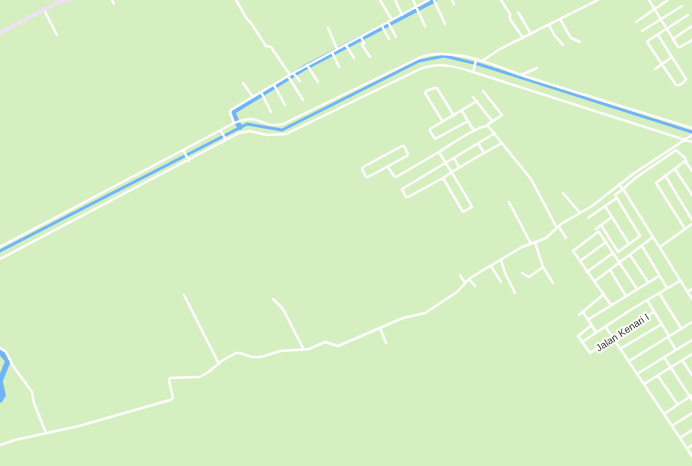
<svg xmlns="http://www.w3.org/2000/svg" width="692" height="466" font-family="Helvetica,sans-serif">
  <rect width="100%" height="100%" fill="#d6efc0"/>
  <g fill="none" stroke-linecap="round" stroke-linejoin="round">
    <path stroke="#70b4fa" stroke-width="3" d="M0,251l247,-127 35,6 137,-69 25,-5 34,8 214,68"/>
    <path stroke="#70b4fa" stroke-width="5.5" d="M236,120l-3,-7 1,-2 70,-43 130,-68
      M238,124l2,3
      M0,351l8,10 -8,20
      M0,381l3,14 -3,5"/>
    <path stroke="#fff" stroke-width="2.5" d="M112,0l2,4
      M236,0l11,19 4,4 15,23 5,1 19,28
      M380,0l12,20
      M395,0l7,15
      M413,0l12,26
      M434,0l11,24
      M452,0l2,4
      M501,0l9,14v5l13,19
      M649,0l29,47h2l12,-7
      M44,10l13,25
      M518,12l13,22
      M560,19l11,19 9,4
      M388,22l8,15
      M636,22l32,-22
      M549,25l6,11
      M382,26l7,13
      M328,28l9,21
      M642,31l40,-25
      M658,35l28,44c-1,3 -6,7 -10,6l-29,-43 2,-2 39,-25
      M361,37l3,6 -2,2 8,12
      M556,37l7,8
      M673,39l19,-13
      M346,45l8,13
      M332,52l7,15
      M482,61l18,-12 98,-49
      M307,65l11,17
      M655,69l17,-12
      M473,72l3,-12
      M293,73l7,8
      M521,75l16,-7
      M288,76l15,24
      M243,83l10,14
      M274,85l11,20
      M483,91l19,24 -15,10
      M261,92l10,20
      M473,97l19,24
      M462,111l12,20
      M468,121l-33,18 -5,-8v-2l47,-28
      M443,122l-18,-29 1,-2 9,-3h2l17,28
      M234,123l-4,-11 1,-2 62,-37 136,-73
      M221,131l5,9
      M478,143l6,10
      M402,146h2l4,8 -1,2 -39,21h-2l-4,-8 1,-2z
      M183,150l6,11
      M439,152c9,-6 40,-27 49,-26l43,53 26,49
      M454,158l5,9
      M686,161l-1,-3 -9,-8 -42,29 -11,10 69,110
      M388,167l6,9 2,1 43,-25c11,18 23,36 33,55l-9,5 -20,-34c19,-13 39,-24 59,-35
      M675,169l17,26
      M665,175l27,45
      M443,178l-35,19h-2l-4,-8 93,-56
      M619,184l4,5 -8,6 25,41 -22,16 -17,-27 11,-8 17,27
      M563,193l17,20
      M509,202l22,42
      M612,217l-7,-11 12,-8
      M588,218l17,-12
      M559,227l7,11
      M596,229l5,-4
      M685,229l-29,-46 29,-22 7,10
      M535,242l8,25 10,16
      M642,246l25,42
      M0,247l234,-124c6,-2 11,-4 16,-4 14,1 17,9 33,5l136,-66c14,-6 29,-4 44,-2 22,4 43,14 64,21 55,17 110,34 165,51
      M660,247l32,-23
      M630,255l18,27
      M0,259l239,-126 11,-2 17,4 19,-1 134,-65c19,-7 35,-3 53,3l219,70
      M501,260l4,13 10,20
      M580,261l26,-19
      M491,266l10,16
      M610,270l16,26
      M587,272l26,-19
      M522,273l7,4 14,-10
      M460,275l5,8
      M469,279l6,7
      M595,281l58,-44
      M687,292l5,-3
      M659,293l22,35
      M184,295l35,69
      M273,299l10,10 21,41
      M647,300l22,36
      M611,305l-38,-54 25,-19h1l38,57
      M583,312l13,20
      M579,315l25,-21
      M589,319l70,-43
      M592,325l-14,11 12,17 64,-41
      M605,326l87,130
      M380,328l6,15
      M668,337l8,13
      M582,342l50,-33 48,-28
      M0,348l6,4 7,14 19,26 2,11 12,30
      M620,349l42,-25
      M664,357l28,43
      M682,360l10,15
      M629,361l63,-39
      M637,374l55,-34
      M658,376l20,29
      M644,384l48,-30
      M664,414l28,-19
      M672,426l20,-13
      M680,438l12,-8
      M0,445l15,-5 64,-14 91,-26 3,-2 -4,-18 1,-2 29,-1 8,-4 16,-13 13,-7h4l12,4h9l19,-6 29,-2 16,-7 13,4 65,-28 22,-5 32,-21 12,-13 11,-7 42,-25 24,-9 15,-14 31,-18 41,-32 59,-39
      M687,449l5,-4"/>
    <path stroke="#f0e0fb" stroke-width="3.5" d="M0,33l59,-31 10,-2"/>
  </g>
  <g text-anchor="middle" stroke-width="4" stroke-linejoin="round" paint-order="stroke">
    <g font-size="10" fill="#2c3523" stroke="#fff">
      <text transform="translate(622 332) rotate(-33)" y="4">Jalan Kenari I</text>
    </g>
  </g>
</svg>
